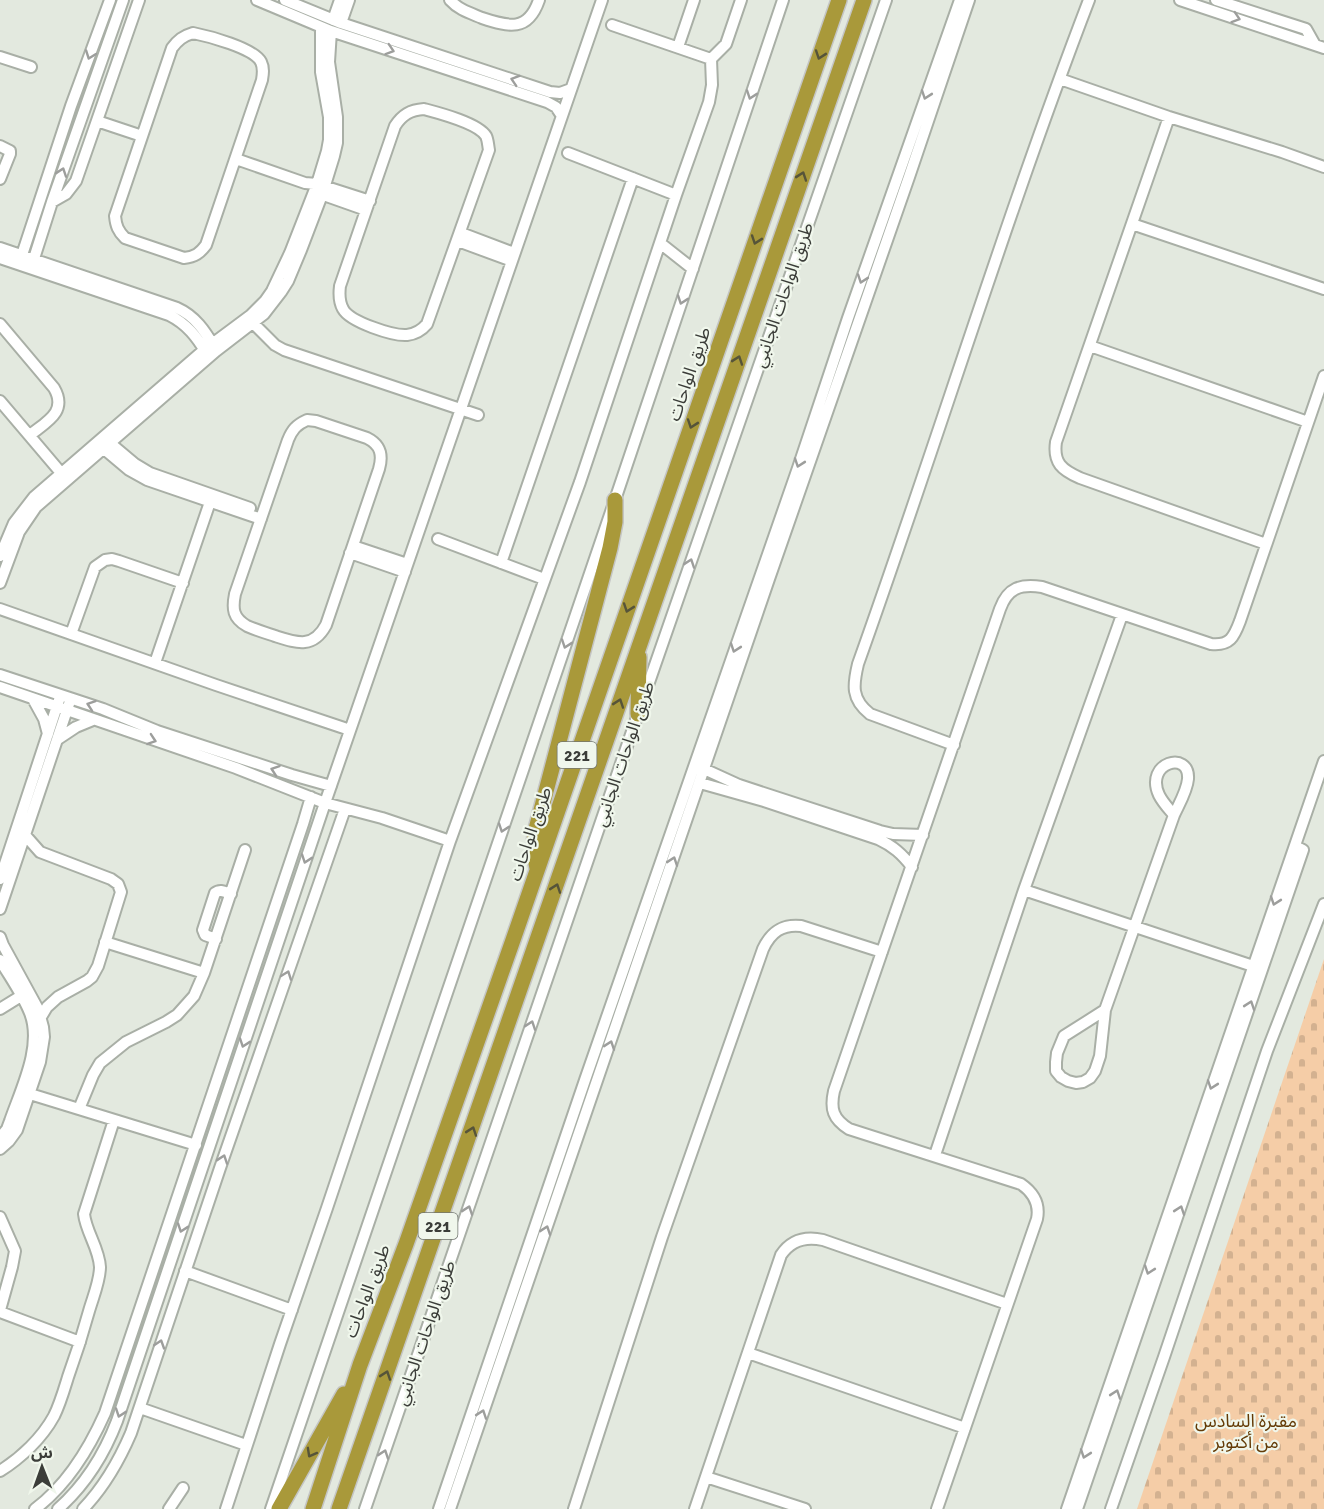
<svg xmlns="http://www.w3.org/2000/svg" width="1324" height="1509" font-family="Signika,'Noto Sans Arabic',sans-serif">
  <defs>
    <pattern id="cemetery-stones" width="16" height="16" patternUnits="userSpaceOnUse" patternTransform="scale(1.5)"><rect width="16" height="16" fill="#f5cda7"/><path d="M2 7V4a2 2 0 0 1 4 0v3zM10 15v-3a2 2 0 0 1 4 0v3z" fill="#d3b190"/></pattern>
  </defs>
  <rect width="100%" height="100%" fill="#e3e9df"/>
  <path fill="url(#cemetery-stones)" d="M1324,959v550h-187z"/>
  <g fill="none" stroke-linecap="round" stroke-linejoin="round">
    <defs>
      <path id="minor" d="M257,0l74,31 216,71 9,5 6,9
        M285,0l56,23 209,69 10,1 11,-4
        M450,0c9,10 20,13 32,18 27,9 46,14 57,-18
        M1180,0l144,48
        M1216,0l90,29 9,16
        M333,20l7,-20
        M341,23l8,-23
        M612,25l99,34
        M193,33c15,3 61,15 68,29 3,6 2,12 1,18l-56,165c-6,8 -11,12 -22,13l-59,-20c-7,-7 -9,-12 -10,-22l57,-168c6,-8 11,-12 21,-15z
        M678,47l16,-47
        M0,57l31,10
        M1060,79l109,38 113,35 42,15
        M424,109c15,4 54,14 62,27 2,4 2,9 3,14l-62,174c-5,6 -12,10 -20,11 -14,1 -57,-13 -64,-26 -4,-7 -4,-15 -3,-23l55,-160c7,-11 15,-16 29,-17z
        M1169,117l-113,325c-3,21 6,28 24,36l186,66
        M97,121l45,15
        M0,146l10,5v3l-10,25
        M568,153l108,42
        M236,159l69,24 12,1 53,17
        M315,192l51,18
        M52,202l14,-8 10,-13 63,-181
        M1132,224l192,65
        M461,233l53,20
        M458,241l54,20
        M660,243l33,26
        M0,248l177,60c18,8 28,23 38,40
        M0,258l169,57c18,9 28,22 38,39
        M19,264l52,-158 39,-106
        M31,268l21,-66 71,-202
        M253,323l22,22 9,5 194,65
        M0,324l54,64c14,24 -8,34 -24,47
        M1090,346l218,76
        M0,401l62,73
        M307,420l9,1 51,17c14,7 16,17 12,31l-53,156c-13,24 -29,18 -51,11 -9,-3 -19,-6 -28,-10 -14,-8 -15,-17 -12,-32l53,-154c4,-10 8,-15 19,-20z
        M110,443l25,21 15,9 100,35
        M104,449l25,21 18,10 114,39
        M438,539l106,40
        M353,546l54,18
        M350,553l55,19
        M0,556l14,-33 20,-26 170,-147 47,-35 14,-14 7,-10 18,-38 27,-69 10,-33 2,-11v-23l-8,-45v-45
        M501,563l132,-385
        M0,583l19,-51 17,-25 180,-156 48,-37 17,-22 7,-11 13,-31 21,-55 12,-39 3,-13v-26l-8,-55 2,-31
        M0,609l216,76 134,45
        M71,634l24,-67 10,-7 7,-1 7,2 64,22
        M155,663l55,-161
        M0,675l103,34 54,22 135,44 39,11
        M0,687l236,81 89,35 57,15 68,23
        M33,699l11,20 4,15
        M58,739l18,-12 17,-7
        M954,745l-84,-31c-19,-15 -17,-29 -12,-50 79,-221 147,-445 231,-664
        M704,769l35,16 141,46 13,3 30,1
        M700,783l64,18 114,38c15,7 24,15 34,28
        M25,835l15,17 71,27 7,5 3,8 -23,74 -6,11 -5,4 -29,16 -11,10 -6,10 -8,4
        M0,879l59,-179
        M1024,890l229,76
        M0,909l69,-205
        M0,937l3,8 35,64 5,18 1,10 -4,25 -23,68 -8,11 -9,8
        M216,939l-11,-4 -2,-5 12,-37c5,-4 10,-1 16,1
        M105,942l99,31
        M0,960c10,17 23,35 30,53 13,33 -9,76 -20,108l-3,8 -7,9
        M0,1009l21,-13
        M1105,1010l-5,46 -5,15 -5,7 -7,4 -7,1 -8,-2 -7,-4 -5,-6v-9l1,-9 7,-17 41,-26 69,-195c5,-11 13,-24 14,-36 2,-29 -44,-17 -29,16 4,8 10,14 15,20
        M30,1094l166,51
        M79,1109l14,-34 7,-12 26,-21 40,-20 11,-7 17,-19 10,-23 41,-123
        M935,1155l89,-265 98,-275
        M0,1217l15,34 -3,16 -12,43
        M185,1271l107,39
        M0,1312l80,30
        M748,1353l217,75
        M140,1408l106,37
        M0,1471c21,-13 42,-33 54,-55 6,-12 10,-26 14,-39 8,-22 15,-44 21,-66 4,-14 11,-30 11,-44 -1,-19 -14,-35 -16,-53l30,-94
        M706,1477l99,32
        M35,1509c32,-24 54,-60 70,-96l198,-589 8,-27
        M58,1509c27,-24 46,-54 59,-88l208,-618 277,-803
        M83,1509c21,-22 36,-48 48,-76l89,-265 125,-359
        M169,1509l14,-21
        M226,1509l54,-165 47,-136 123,-367 130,-359 96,-287 33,-93 3,-17 -1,-26 15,-15 15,-44
        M271,1509l344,-1009 168,-500
        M365,1509l273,-795 248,-714
        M439,1509l146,-429 213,-612 50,-150 112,-318
        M450,1509l319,-930 140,-402 60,-177
        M574,1509l88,-272 101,-288c8,-17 19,-25 38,-23l81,26
        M695,1509l86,-254c10,-15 24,-19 42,-15l184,64
        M937,1509l100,-290c3,-15 -3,-26 -16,-35l-172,-55c-16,-10 -19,-20 -15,-38l166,-482c8,-22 21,-25 42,-22l169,57c19,2 23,-7 29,-23l84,-245
        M1067,1509l257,-748
        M1077,1509l226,-659 -8,-4
        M1111,1509l53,-152 103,-306 57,-147"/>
      <path id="highway" d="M638,714l1,-57
        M537,868l-3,-16 1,-19 75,-285 5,-26v-22
        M279,1509l65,-115
        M313,1509l47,-144 46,-121 107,-304 326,-940
        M339,1509c176,-503 349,-1006 525,-1509"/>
    </defs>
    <use href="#minor" stroke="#a9afa6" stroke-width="14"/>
    <use href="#highway" stroke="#c4c5c4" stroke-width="18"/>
    <use href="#minor" stroke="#fff" stroke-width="10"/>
    <use href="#highway" stroke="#a9993a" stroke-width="15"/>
  </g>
  <defs><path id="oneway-chevron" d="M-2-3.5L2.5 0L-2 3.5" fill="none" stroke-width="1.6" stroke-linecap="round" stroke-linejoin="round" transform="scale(1.5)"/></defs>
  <g stroke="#9d9e9c">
    <use href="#oneway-chevron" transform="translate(1236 18) rotate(18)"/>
    <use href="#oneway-chevron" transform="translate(390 50) rotate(18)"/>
    <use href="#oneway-chevron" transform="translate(90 55) rotate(110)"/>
    <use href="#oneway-chevron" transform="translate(515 80) rotate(-162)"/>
    <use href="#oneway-chevron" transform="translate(751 95) rotate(109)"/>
    <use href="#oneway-chevron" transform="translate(926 95) rotate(109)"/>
    <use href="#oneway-chevron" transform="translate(62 172) rotate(-71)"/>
    <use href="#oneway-chevron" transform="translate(862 279) rotate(109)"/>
    <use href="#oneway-chevron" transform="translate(682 300) rotate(109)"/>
    <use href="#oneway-chevron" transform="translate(799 463) rotate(109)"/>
    <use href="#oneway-chevron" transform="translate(690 563) rotate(-71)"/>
    <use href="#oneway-chevron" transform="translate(566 644) rotate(109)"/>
    <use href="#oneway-chevron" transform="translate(735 648) rotate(109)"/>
    <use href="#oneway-chevron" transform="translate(91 705) rotate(-161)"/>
    <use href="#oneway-chevron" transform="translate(152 740) rotate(19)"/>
    <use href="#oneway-chevron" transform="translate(275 770) rotate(-161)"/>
    <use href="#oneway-chevron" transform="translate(503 828) rotate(109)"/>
    <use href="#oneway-chevron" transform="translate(306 859) rotate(109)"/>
    <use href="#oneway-chevron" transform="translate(673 861) rotate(-71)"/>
    <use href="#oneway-chevron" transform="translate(1275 901) rotate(109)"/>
    <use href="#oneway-chevron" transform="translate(287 975) rotate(-70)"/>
    <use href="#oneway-chevron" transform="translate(1250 1005) rotate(-71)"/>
    <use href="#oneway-chevron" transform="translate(531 1025) rotate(-71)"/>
    <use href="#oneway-chevron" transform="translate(244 1043) rotate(109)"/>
    <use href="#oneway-chevron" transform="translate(610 1045) rotate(-71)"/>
    <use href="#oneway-chevron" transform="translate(1212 1085) rotate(109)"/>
    <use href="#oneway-chevron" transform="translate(223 1159) rotate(-71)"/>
    <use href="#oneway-chevron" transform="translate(468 1210) rotate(-71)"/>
    <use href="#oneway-chevron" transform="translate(1180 1210) rotate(-71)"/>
    <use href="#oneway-chevron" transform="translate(182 1228) rotate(109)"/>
    <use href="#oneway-chevron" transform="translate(546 1230) rotate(-71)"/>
    <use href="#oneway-chevron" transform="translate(1149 1270) rotate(109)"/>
    <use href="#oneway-chevron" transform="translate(160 1344) rotate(-72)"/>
    <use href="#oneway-chevron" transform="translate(1116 1394) rotate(-71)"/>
    <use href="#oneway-chevron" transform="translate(120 1413) rotate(109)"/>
    <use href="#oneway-chevron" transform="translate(482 1414) rotate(-71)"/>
    <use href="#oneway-chevron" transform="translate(384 1454) rotate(-71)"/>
    <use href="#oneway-chevron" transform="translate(1085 1454) rotate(109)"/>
  </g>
  <g stroke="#565439">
    <use href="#oneway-chevron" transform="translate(820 55) rotate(109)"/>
    <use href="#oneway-chevron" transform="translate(802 176) rotate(-71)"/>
    <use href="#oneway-chevron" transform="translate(756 240) rotate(109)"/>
    <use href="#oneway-chevron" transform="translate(738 360) rotate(-71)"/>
    <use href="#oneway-chevron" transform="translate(692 424) rotate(109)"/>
    <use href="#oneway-chevron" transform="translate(628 608) rotate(109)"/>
    <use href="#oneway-chevron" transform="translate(619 703) rotate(-71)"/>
    <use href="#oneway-chevron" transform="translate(556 888) rotate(-71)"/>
    <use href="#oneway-chevron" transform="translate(472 1131) rotate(-71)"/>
    <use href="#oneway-chevron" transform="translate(386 1375) rotate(-71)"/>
    <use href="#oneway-chevron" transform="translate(311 1453) rotate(119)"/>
  </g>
  <g text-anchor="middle" stroke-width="4.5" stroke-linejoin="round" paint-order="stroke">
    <g fill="#f0f7ec" stroke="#71756f" stroke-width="1.5">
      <rect x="557.5" y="742" width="39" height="26" rx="4.5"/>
      <rect x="418.5" y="1213" width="39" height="26" rx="4.5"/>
    </g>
    <g font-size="16" font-weight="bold" fill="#3b3d39">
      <text x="577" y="761">221</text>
      <text x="438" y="1232">221</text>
    </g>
    <g font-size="18" fill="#3b3d39" stroke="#f0f7ec">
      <text transform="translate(783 295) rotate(-71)" y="6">طريق الواحات الجانبي</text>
      <text transform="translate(689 374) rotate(-71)" y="6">طريق الواحات</text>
      <text transform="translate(624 754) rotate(-71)" y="6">طريق الواحات الجانبي</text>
      <text transform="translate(530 834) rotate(-71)" y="6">طريق الواحات</text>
      <text transform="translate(367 1291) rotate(-69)" y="6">طريق الواحات</text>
      <text transform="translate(425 1333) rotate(-71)" y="6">طريق الواحات الجانبي</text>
    </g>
    <g font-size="18" fill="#643b06" stroke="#f0f7ec">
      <text x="1246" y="1427">مقبرة السادس<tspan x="1246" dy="21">من أكتوبر</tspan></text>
    </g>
  </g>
  <g transform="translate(42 1467) rotate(359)" stroke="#f0f7ec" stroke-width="4.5" paint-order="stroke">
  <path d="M0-4.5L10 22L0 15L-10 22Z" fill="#3b3d39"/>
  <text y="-9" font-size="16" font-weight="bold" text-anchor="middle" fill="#3b3d39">ش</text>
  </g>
</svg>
